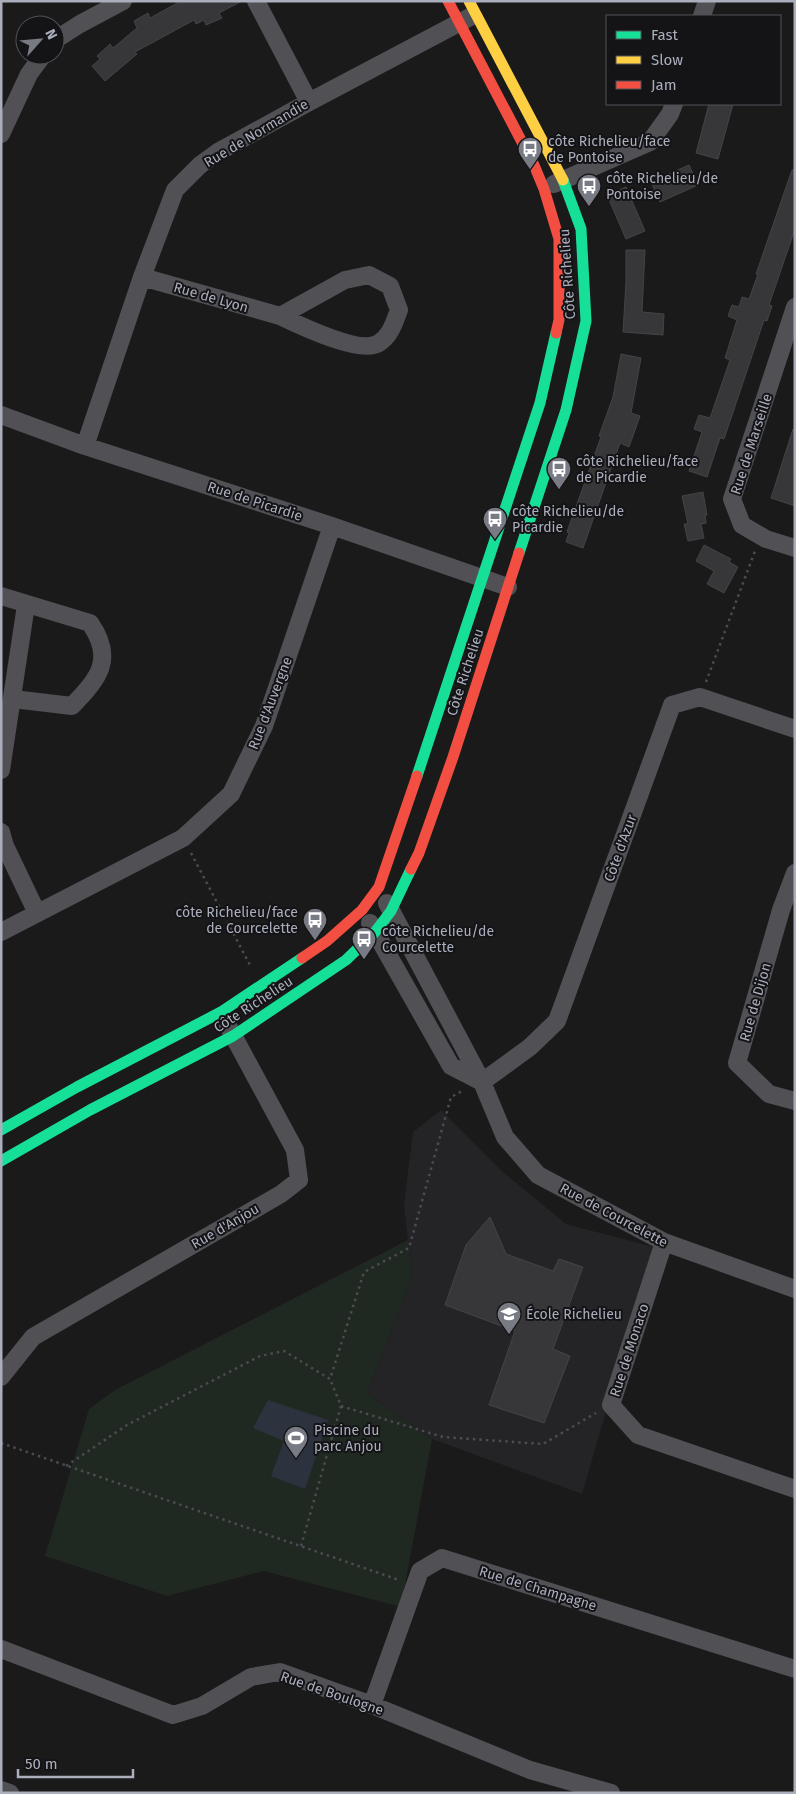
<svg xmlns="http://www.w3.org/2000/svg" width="796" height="1794" font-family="'Fira Sans',sans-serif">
  <rect width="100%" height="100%" fill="#1a1a1b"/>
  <path fill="#242427" d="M441,1110l62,62 63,52 88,23 -72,247 -150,-55 -65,-45 45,-117 -8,-73 9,-72z"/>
  <path fill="#202822" d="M408,1240l4,37 -45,117 65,45 -31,168 -137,-36 -97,25 -122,-40 44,-147 26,-19z"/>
  <path fill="#2c333e" d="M268,1400l60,20 -23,69 -34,-13 13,-35 -31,-13z"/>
  <path fill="#373739" stroke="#434447" d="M181,1h61l-23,12 3,5 -16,7 -2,-5 -8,4 -2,-4 -59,32 2,2 -32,27 -13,-15 8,-7 -3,-3 13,-12 3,4 24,-20 -3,-7 14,-8 2,5z
    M709,104h24l-15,55 -22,-6z
    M689,165l9,20 -38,17 -9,-20z
    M792,170h3v59l-26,76 3,1 -5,15 -3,-1 -40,119 -4,-1 -13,39 -18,-6 13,-39 -8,-3 5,-14 11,3 20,-58 -5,-2 12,-38 -9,-4 4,-11 7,2 3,-10 7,2 9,-25h-2z
    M626,187l19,44 -19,8 -19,-44z
    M626,250h19l-3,62 22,2 -1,21 -40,-3 3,-50z
    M621,354l20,4 -10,55 9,3 -11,31 -9,-4 -37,105 -17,-6 3,-9 -2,-1 34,-95 -2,-1 14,-39z
    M793,429l2,1v76l-24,-8z
    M703,492l4,23h-2l1,8 -5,1 3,14 -16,3 -4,-17h4l-6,-28z
    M704,545l27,14 -2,3 9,5 -14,26 -17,-9 7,-13 -18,-10z
    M490,1217l16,37 47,17 6,-12 24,8 -30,82 17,7 -26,67 -55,-18 26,-74 -70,-26 21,-60z"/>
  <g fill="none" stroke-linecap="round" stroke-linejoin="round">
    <path stroke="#4b4b50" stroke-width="2.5" stroke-dasharray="2.5 4" stroke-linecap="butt" d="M706,682l49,-131
      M191,853l60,114
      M341,1406l102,31 100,7 53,-31
      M1,1443l398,137
      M66,1466l61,-41 133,-69 24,-5 46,28 34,-107 45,-24 42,-151 13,-7
      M301,1546l40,-140 -11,-27"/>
    <path stroke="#505055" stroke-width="18" d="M256,1l53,101
      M702,16l5,-15
      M55,40l25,-16 43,-23
      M1,134l28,-60 14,-19
      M554,184l96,-42 20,-28 4,-10
      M369,275l21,11 9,24c-5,13 -8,25 -20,33 -18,12 -80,-18 -99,-27l65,-36z
      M142,277l138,39
      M795,307l-63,192 10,26 24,14 29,9
      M1,415l84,31 247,80 176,61
      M85,446l57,-169 33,-87 25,-25 18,-13 91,-50 161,-85
      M1,596l89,27c25,36 9,55 -18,83l-59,-7
      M1,770l25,-165
      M1,832l4,14 32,67
      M795,873l-14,37 -44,153 32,31 26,7
      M387,903l95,179 23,55 33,38 126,67 131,47
      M370,923l81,143 31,16
      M1,932l182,-94 48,-44 33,-68 68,-200
      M482,1082l48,-35 27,-26 115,-316 28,-8 95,32
      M664,1242l-53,163 27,30 157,54
      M1,1377l32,-40 248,-143 18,-14 -4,-30 -67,-124
      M1,1649l172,66 29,-9 49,-29 29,-5 92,33 158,65 81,23
      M372,1705l48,-134 22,-13 353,111
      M1,1790l9,3"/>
    <path stroke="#16e098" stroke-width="11" d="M519,553l47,-143 20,-89 -5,-92 -18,-49
      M417,776l123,-373 16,-70
      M1,1130l76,-43 144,-75 81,-54
      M1,1161l89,-51 143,-74 113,-76 29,-28 16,-21 20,-42"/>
    <path stroke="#ffcf43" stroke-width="11" d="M469,1l94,179"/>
    <path stroke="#f24e42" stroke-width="11" d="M448,1l86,164 10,24 15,50v81l-3,13
      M411,869l8,-16 34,-96 66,-204
      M302,958l25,-17 35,-31 17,-23 38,-111"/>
  </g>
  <defs>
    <symbol id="bus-pin" viewBox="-11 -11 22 30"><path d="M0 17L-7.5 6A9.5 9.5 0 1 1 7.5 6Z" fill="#787a84" stroke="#141417"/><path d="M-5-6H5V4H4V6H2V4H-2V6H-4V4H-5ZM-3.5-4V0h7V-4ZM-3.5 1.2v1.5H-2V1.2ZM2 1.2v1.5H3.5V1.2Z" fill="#fff"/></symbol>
    <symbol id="school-pin" viewBox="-11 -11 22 30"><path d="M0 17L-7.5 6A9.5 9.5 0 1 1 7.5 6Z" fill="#787a84" stroke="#141417"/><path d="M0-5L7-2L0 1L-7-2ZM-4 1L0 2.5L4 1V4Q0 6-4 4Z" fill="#fff"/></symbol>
    <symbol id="stadium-pin" viewBox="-11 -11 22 30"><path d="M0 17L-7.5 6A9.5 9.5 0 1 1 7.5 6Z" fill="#787a84" stroke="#141417"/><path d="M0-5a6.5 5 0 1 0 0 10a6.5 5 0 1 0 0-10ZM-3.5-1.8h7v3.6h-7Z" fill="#fff"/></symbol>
  </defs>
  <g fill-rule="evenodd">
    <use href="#bus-pin" x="516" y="135" width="28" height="38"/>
    <use href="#bus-pin" x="575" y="172" width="28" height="38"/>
    <use href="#bus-pin" x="545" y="455" width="28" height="38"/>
    <use href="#bus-pin" x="481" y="505" width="28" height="38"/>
    <use href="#bus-pin" x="301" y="906" width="28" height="38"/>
    <use href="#bus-pin" x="350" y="925" width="28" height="38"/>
    <use href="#school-pin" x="495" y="1300" width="28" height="38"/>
    <use href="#stadium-pin" x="282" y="1424" width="28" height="38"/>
  </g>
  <g text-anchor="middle" stroke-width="4" stroke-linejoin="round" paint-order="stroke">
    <g font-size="14" fill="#abaebc" stroke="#141417">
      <text transform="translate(256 133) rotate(-31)" y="5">Rue de Normandie</text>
      <text transform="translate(567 274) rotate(-94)" y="5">Côte Richelieu</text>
      <text transform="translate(211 297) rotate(16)" y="5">Rue de Lyon</text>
      <text transform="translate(751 444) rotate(-72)" y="5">Rue de Marseille</text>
      <text transform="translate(255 501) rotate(18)" y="5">Rue de Picardie</text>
      <text transform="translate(465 672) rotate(-72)" y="5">Côte Richelieu</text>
      <text transform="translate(270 703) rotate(-69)" y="5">Rue d'Auvergne</text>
      <text transform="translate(620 848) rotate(-70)" y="5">Côte d'Azur</text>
      <text transform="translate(755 1002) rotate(-74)" y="5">Rue de Dijon</text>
      <text transform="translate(253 1004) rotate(-33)" y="5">Côte Richelieu</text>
      <text transform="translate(614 1215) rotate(28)" y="5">Rue de Courcelette</text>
      <text transform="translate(225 1226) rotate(-30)" y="5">Rue d'Anjou</text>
      <text transform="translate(629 1350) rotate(-72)" y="5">Rue de Monaco</text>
      <text transform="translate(538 1588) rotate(17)" y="5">Rue de Champagne</text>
      <text transform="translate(332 1693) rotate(19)" y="5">Rue de Boulogne</text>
    </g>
    <g font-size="14" fill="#abaebc" stroke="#141417" text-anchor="start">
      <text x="548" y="146">côte Richelieu/face<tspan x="548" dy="16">de Pontoise</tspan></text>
      <text x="606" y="183">côte Richelieu/de<tspan x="606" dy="16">Pontoise</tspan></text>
      <text x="576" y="466">côte Richelieu/face<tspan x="576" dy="16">de Picardie</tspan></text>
      <text x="512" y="516">côte Richelieu/de<tspan x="512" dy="16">Picardie</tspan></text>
      <text x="298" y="917" text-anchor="end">côte Richelieu/face<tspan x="298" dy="16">de Courcelette</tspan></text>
      <text x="382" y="936">côte Richelieu/de<tspan x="382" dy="16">Courcelette</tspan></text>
      <text x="526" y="1319">École Richelieu</text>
      <text x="314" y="1435">Piscine du<tspan x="314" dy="16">parc Anjou</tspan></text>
    </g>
  </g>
  <rect width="796" height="1794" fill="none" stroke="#abaebc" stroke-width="5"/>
  <rect x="606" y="15" width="175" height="90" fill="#141417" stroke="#505259"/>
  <rect x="616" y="31" width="25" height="8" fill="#16e098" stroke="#505259"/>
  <text x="651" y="40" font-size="15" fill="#abaebc">Fast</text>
  <rect x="616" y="56" width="25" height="8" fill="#ffcf43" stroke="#505259"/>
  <text x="651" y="65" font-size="15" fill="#abaebc">Slow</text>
  <rect x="616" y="81" width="25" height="8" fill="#f24e42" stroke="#505259"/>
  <text x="651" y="90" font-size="15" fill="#abaebc">Jam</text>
  <g transform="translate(40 40) rotate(63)"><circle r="24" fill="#141417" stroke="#505259"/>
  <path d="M0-4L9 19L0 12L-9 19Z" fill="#787a84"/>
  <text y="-8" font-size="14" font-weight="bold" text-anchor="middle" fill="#abaebc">N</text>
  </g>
  <path d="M18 1769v8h115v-8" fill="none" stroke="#abaebc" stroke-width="2.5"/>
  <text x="25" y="1769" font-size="15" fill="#abaebc" stroke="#141417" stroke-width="4" paint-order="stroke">50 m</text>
</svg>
